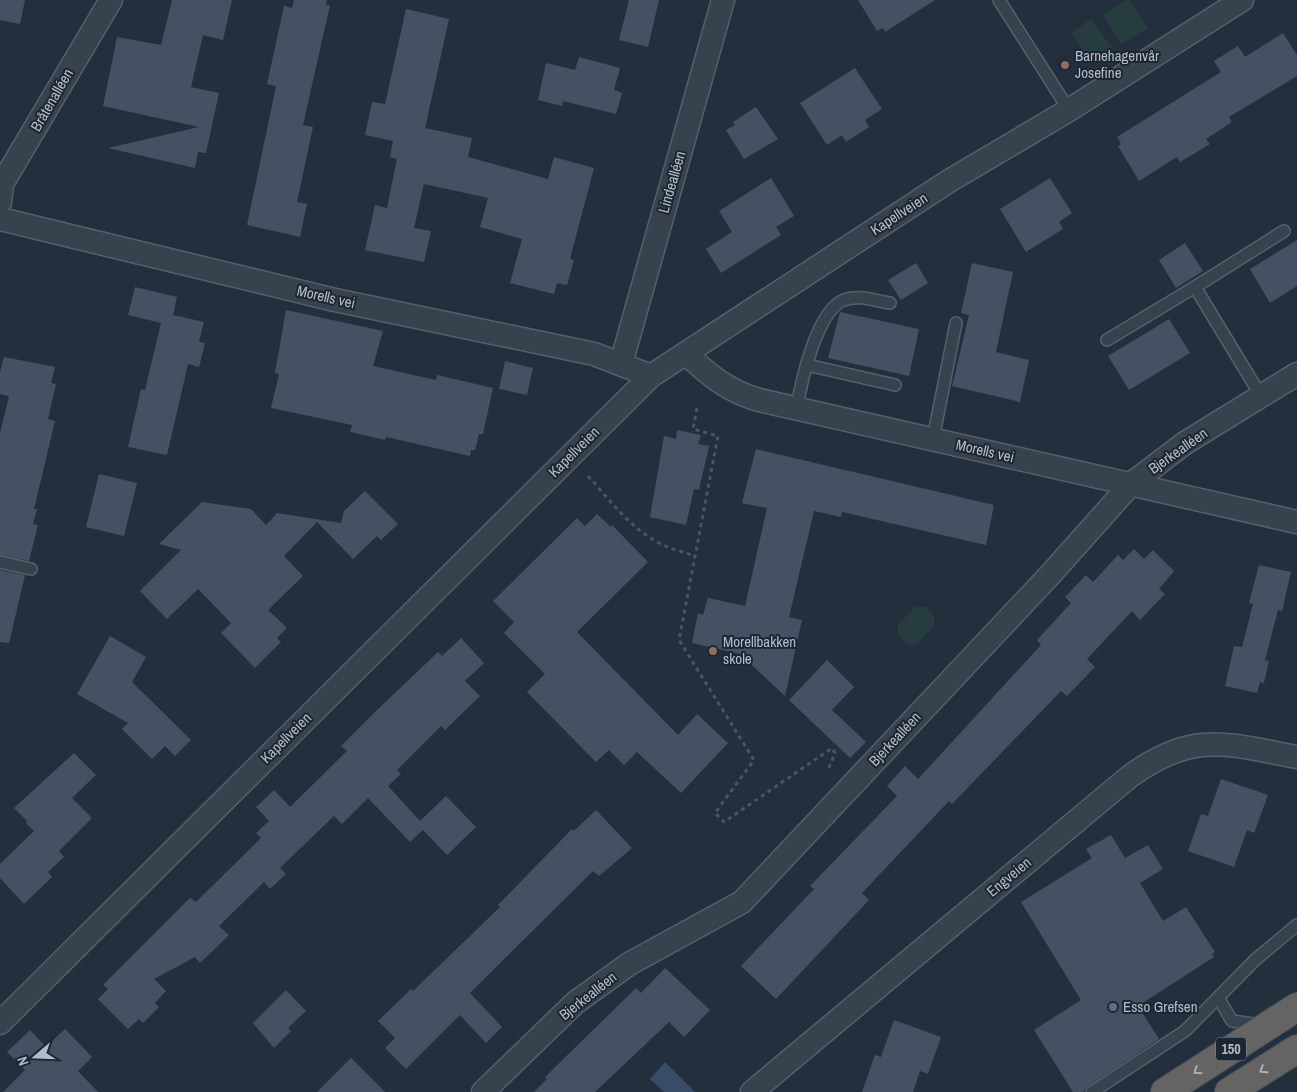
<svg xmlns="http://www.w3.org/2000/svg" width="1297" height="1092" font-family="'Archivo Narrow',sans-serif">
  <rect width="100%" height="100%" fill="#242f3e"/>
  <path fill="#263c3f" d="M1126,0h4l18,28 -27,16 -18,-29z
    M1091,19l22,30 -20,14 -22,-30z
    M915,607h11l8,9v10l-17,18h-10l-9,-9v-10z"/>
  <path fill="#394c67" d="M665,1062l30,30h-31l-14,-13z"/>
  <path fill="#455162" d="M0,0h25l-5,24 -20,-4z
    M172,0h60l-9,40 -20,-5 -12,52 28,6 -13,60 -8,-1 -3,16 -87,-20 91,-21 -96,-21 14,-69 44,8z
    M294,0h33l-1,5h4l-27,120 10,2 -16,75 10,2 -7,33 -53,-12 29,-139 -9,-2 17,-78 8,2z
    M629,0h30l-11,47 -29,-7z
    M858,0h77l-50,32 -2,-4 -6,3z
    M406,9l43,10 -24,109 47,10 -4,19 80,22 6,-22 40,11 -24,91 4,1 -7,25 -10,-2 -3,11 -44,-11 12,-44 -42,-12 8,-29 -64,-14 -10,44 17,3 -7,31 -59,-12 10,-45 12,3 10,-49 -7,-2 3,-16 -28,-6 7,-33 13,2z
    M1283,33l14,22v21l-68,41 3,5 -26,17 4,5 -30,18 -3,-5 -38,24 -21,-35 3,-2 -4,-7 104,-65 -7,-11 24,-15 7,11z
    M579,57l41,11 -6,22 8,3 -6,21 -53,-13 -1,5 -24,-6 8,-37 29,7z
    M855,68l27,41 -17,11 4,7 -23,15 -4,-7 -15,10 -27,-42z
    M756,107l22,32 -34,20 -18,-29 9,-5 -2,-3z
    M771,178l23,38 -18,11 5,8 -60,38 -15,-24 26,-17 -13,-21z
    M1050,178l22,35 -13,9 4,7 -37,23 -26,-43z
    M1297,240v46l-27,17 -20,-34z
    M1185,243l18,28 -27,17 -17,-28z
    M916,263l12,20 -27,17 -13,-20z
    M972,263l41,9 -17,80 33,8 -9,42 -68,-16 17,-71 -8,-2z
    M135,287l42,10 -4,18 31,7 -5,20 6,1 -6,24 -11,-3 -21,91 -39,-8 13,-58 4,1 16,-67 -33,-8z
    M286,310l97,21 -10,35 63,14 1,-5 56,13 -10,46h-4l-4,16h-4l-1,6 -84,-19 -1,3 -35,-8 2,-7 -81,-17 8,-34 -4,-1z
    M840,312l79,17 -10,47 -81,-18z
    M1169,319l21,34 -61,37 -21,-34z
    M4,357l51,10 -4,16 5,1 -8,35 7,2 -21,88h3l-4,15 5,1 -9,36 -29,-6v-122l9,-37 -9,-2v-22z
    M505,361l28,7 -6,27 -28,-6z
    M677,430l24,5 -3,9 11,2 -10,44 -5,-1 -8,36 -36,-8 14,-81 12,3z
    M756,449l238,56 -8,40 -144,-33 -1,5 -27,-6 -25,106 13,3 -17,76 -45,-42 -48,-11 6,-30 5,2 5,-17 37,8 22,-98 -25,-5z
    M99,474l38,9 -13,53 -38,-9z
    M365,491l33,33 -17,16 -4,-4 -24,23 -36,-37 -33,34 19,20 -35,34 19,18 -10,10 4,4 -26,26 -34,-35 10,-10 -33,-34 -31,30 -27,-28 41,-41 -22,-6 43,-42 49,7 15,16 11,-12 64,10 3,-12z
    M597,514l14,13 1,-2 36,37 -71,70 101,103 19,-21 31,29 -47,50 -44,-41 -13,13 -15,-15 -13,12 -69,-70 18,-18 -41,-41 10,-11 -21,-21 84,-83 8,8z
    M1134,549l10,10 9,-9 21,21 -15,18 6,5 -25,26 -8,-9 -45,48 8,8 -28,29 -6,-5 -109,113 -3,-3 -87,92 7,7 -93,99 -35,-33 73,-77 -4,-3 87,-90 -10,-10 18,-20 13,13 123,-134 -4,-5 34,-37 -6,-6 21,-22 7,7 25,-27 5,5z
    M1259,565l32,7 -9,39 -4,-1 -13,50 4,1 -5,22 -4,-1 -3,11 -32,-7 9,-40 8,1 11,-43 -4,-1z
    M0,570l25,5 -16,68 -9,-1z
    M110,636l36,21 -14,25 59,58 -16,16 -10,-10 -13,13 -30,-30 6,-6 -51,-29z
    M461,638l23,25 -19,18 15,15 -35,34 -4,-4 -44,44 4,4 -13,12 32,35 26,-25 30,31 -29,28 -24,-25 -13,12 -42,-44 -26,26 -8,-8 -54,52 6,6 -16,15 -6,-7 -45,44 10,9 -29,28 -5,-6 -41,22 12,12 -11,12 4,4 -16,16 -4,-4 -11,10 -30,-30 10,-10 -5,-4 87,-87 6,4 65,-64 -5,-5 13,-12 -13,-14 18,-17 16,17 57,-56 -6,-5 35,-35 62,-59 4,4z
    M827,660l27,27 -22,23 34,32 -16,16 -61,-58z
    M74,753l22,22 -24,23 20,20 -33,33 5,6 -16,15 4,5 -28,27 -24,-26v-14l34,-33 -8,-8 1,-2 -13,-13z
    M1221,779l47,16 -14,38 -7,-3 -13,37 -46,-16 13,-37 7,2z
    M596,810l36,38 -33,28 -6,-5 -123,122 32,34 -16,16 -26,-28 -54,54 -21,-21 10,-10 -17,-17 33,-32 2,2 87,-84 -2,-2 74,-76 2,2z
    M1111,835l14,23 23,-13 15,24 -23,14 23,38 23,-14 29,45 -3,2 2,3 -76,49 21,33 -71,47 -5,6h-10l-39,-62 47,-30 -60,-98 71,-44 -6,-9z
    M665,968l45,42 -26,27 -15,-15 -74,70h-61l13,-13 -2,-2 91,-89 5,5z
    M286,990l20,21 -18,17 3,3 -17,17 -21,-25z
    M894,1020l47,17 -13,37 -8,-3 -7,21h-51l13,-37 6,2z
    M65,1029l27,28 -14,14 20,21h-95l22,-22 -18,-18 23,-22 16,17z
    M351,1058l34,34h-68z"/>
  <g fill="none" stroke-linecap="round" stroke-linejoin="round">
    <defs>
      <path id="service" d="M999,0l70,110
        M1195,287l89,-56
        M1107,340l88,-53 66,109
        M807,365l88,20
        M797,408c4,-26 20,-98 47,-108 14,-6 32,1 46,3
        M933,439l23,-116
        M0,562l31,7
        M1219,999l13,22 29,4
        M1092,1092l93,-61 70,-71 42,-35"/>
      <path id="minor" d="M0,202l2,-18 109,-184
        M0,219l335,81 259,54 57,22
        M686,353c22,22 42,38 73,47l538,122
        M621,364l102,-364
        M0,1023l651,-647 298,-195 120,-71 173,-110
        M483,1092l92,-89 54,-39 113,-62 307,-326 82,-92 54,-41 112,-69
        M752,1092l377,-315c64,-47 97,-33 168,-20"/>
      <path id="trunk" d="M1165,1092l132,-85
        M1229,1092l68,-43"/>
    </defs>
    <use href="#service" stroke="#565f6c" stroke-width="14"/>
    <use href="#minor" stroke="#565f6c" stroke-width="25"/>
    <use href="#trunk" stroke="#434c59" stroke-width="30"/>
    <path stroke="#44595c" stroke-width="3" stroke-dasharray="4 4" stroke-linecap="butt" d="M697,408l-4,21 25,7 -39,204 75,120 -39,53 9,9 108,-74 3,5 -7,17
      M588,476c21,23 42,52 71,67 11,6 24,9 36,13"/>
    <use href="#service" stroke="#38414e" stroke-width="11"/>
    <use href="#minor" stroke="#38414e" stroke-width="22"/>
    <use href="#trunk" stroke="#656462" stroke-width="28"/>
  </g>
  <defs><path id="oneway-chevron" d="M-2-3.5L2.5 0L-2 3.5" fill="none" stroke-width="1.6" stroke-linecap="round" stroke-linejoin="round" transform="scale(1.25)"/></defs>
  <g stroke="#a8afba">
    <use href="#oneway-chevron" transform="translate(1263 1070) rotate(147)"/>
    <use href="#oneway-chevron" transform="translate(1197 1071) rotate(146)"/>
  </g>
  <g fill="#8d6e63" stroke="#1d2633" stroke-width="2">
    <circle cx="1065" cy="65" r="5"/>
    <circle cx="713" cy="651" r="5"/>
  </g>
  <circle fill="#5c6f8a" stroke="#1d2633" stroke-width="2" cx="1113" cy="1007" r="5"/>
  <g text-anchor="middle" stroke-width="4" stroke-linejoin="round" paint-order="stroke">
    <rect fill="#1d2633" stroke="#878f9c" stroke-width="1" x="1216" y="1037.5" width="30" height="23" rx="4"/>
    <g font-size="14" font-weight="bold" fill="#b4bcc9">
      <text x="1231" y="1054">150</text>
    </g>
    <g font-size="15" fill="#b4bcc9" stroke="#1d2633" text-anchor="start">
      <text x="1075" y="61">Barnehagenvår<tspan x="1075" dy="17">Josefine</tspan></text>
      <text x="723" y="647">Morellbakken<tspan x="723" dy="17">skole</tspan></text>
      <text x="1123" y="1012">Esso Grefsen</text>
    </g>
    <g font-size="15" fill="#b4bcc9" stroke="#1d2633">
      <text transform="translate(52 100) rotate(-60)" y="5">Bråtenalléen</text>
      <text transform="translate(672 182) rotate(-74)" y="5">Lindealléen</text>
      <text transform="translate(899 214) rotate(-33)" y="5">Kapellveien</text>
      <text transform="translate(326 297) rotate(13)" y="5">Morells vei</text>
      <text transform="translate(985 451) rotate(13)" y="5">Morells vei</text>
      <text transform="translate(1178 451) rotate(-35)" y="5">Bjerkealléen</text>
      <text transform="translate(574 452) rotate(-45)" y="5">Kapellveien</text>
      <text transform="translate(286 738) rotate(-45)" y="5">Kapellveien</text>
      <text transform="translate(895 739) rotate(-47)" y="5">Bjerkealléen</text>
      <text transform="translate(1009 877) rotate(-40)" y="5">Engveien</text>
      <text transform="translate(588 996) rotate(-38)" y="5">Bjerkealléen</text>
    </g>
  </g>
  <g transform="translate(35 1057) rotate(251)" stroke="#1d2633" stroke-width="4" paint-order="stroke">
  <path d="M0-4L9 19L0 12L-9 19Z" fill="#b4bcc9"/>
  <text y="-8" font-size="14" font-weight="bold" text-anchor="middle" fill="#b4bcc9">N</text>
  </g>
</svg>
